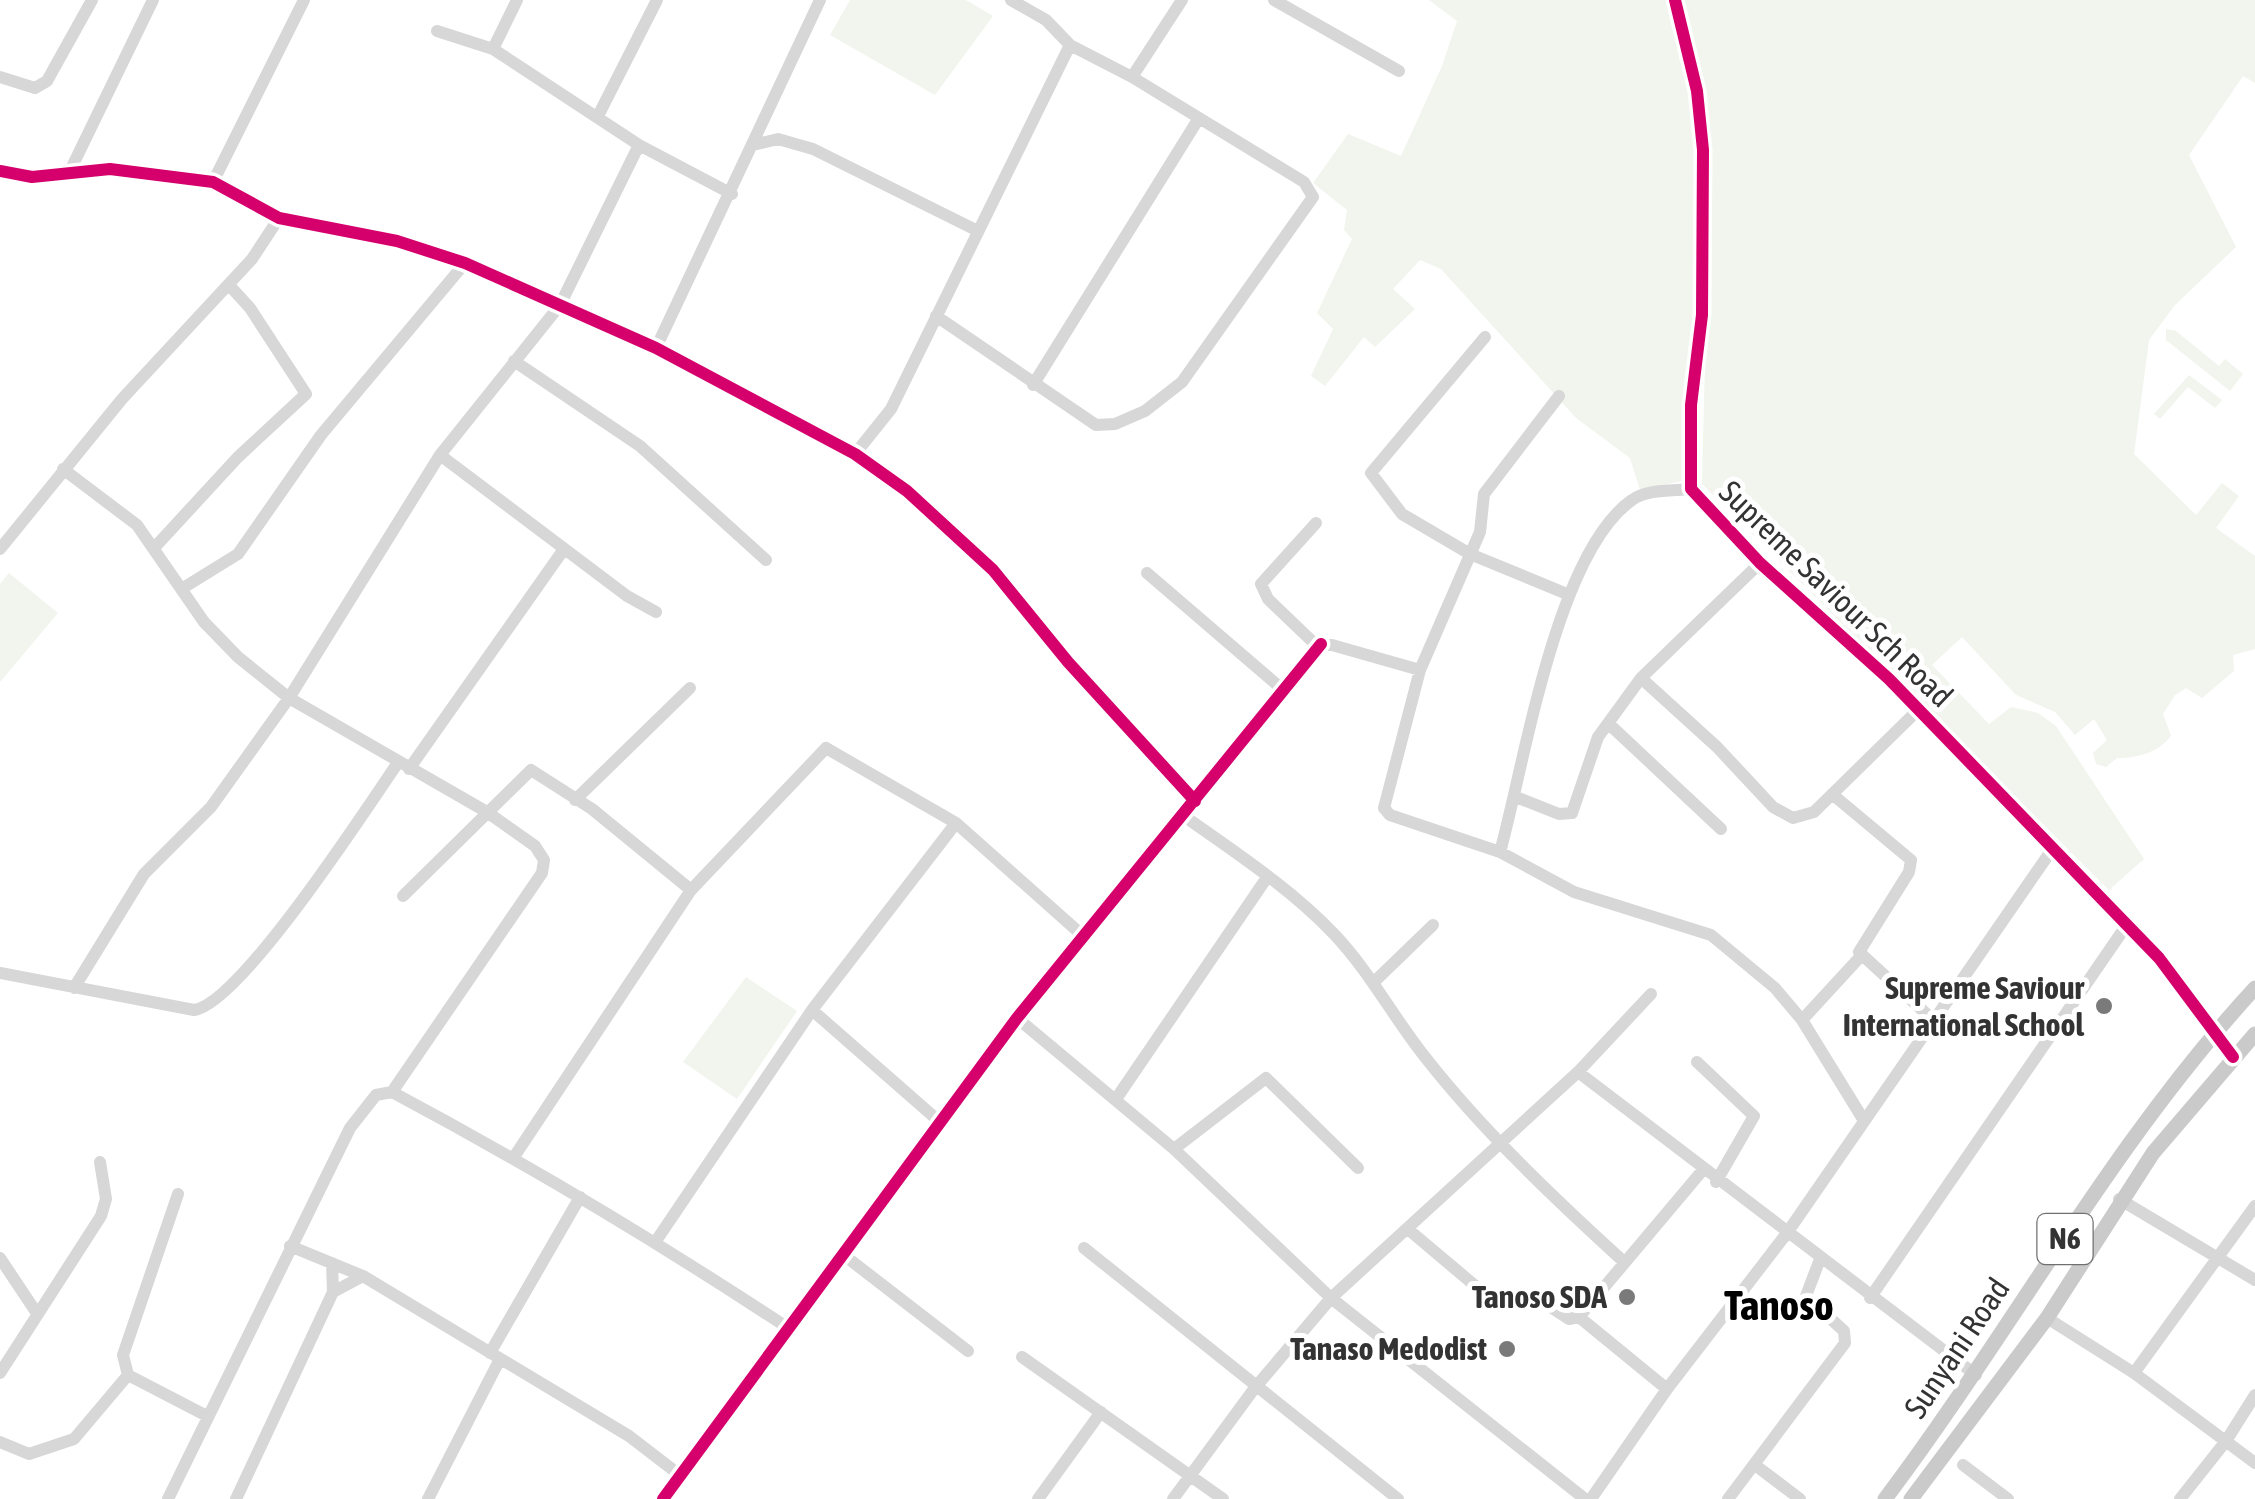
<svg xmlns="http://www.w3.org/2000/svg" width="2255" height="1499" font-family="'Asap Condensed',sans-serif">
  <rect width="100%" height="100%" fill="#fff"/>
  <path fill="#f1f5ed" d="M850,0h116l27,16 -58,79 -105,-60z
    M1429,0h241l26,118 -2,174 -12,189 -42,9 -10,-32 -54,-40 -135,-149 -21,-9 -27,29 22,20 -40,38 -11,-10 -39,49 -14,-10 22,-47 -16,-16 35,-74 -8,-9 3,-20 -34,-27 35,-49 53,22 41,-90 15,-45z
    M1683,0h572v83l-12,-7 -54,79 47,92 -61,58 -26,35 -15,114 62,61 26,-32 17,13 -23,32 39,28v93l-22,6 1,16 -32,27 -16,-10 -11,7 -12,19 8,22c-13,17 -34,22 -54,22l-11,9 -10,-3 -3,-11 14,-13 -13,-21 -19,16 -20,-23 -39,-17 -54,-58 -30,28 57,59 22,-17 27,6 18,13 88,133 -35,31 -407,-406 8,-328 -7,-81z
    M2166,329l10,2 43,35 6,-7 18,15 -13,17 -64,-51z
    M2189,375l33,25 -7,8 -27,-21 -28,32 -6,-5z
    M9,573l49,40 -58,69v-98z
    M746,977l51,34 -60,88 -54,-37z"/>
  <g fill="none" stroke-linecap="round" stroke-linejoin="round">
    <path stroke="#d7d7d7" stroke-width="12" d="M1274,0l125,71
      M1675,0l22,91 6,59 -1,165 -11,90v84l69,74 129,116 270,279 74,99
      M437,31l56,18 146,96 93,49
      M493,49l24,-49
      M0,77l35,11 12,-7 45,-81
      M1132,77l50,-77
      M598,116l59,-116
      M753,145l25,-6 35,10 165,82
      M0,171l32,6 78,-8 103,13 66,36 118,23 68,22 191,85 199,106 52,37 86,79 75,92 127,139
      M68,175l85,-175
      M213,182l91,-182
      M936,316l160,109 19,-1 30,-13 37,-29 131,-185 -9,-15 -172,-105 -62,-32 -24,-25 -35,-20
      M1485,337l-114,136 31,41 68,40 97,40
      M656,348l164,-348
      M514,361l126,85 126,114
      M1033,385l166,-267
      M1559,396l-75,98 -4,38 -60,138 -36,138 6,7 110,37 74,40 137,43 64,53 27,32 61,99
      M855,454l36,-45 179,-364
      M440,455l187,141 29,16
      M63,469l74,56 67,97 34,35 51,41 198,114 48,34 9,14 -2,13 -150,219
      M155,547l83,-90 68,-63 -56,-86 -21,-23
      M0,549l122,-150 130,-140 27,-41
      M1147,573l135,116
      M183,588l55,-34 83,-119 144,-172
      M1316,645l-48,-46 -7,-15 55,-61
      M1316,645h16l88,25
      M1641,678l76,69 56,60 20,11 21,-6 104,-102
      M1610,725l111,104
      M409,769l155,-220
      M1832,794l79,66 -2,12 -50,80 74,68
      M1516,797l43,17 13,-1 26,-76 43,-59 119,-115
      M575,800l115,-112
      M1184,816c52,37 106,72 150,118 36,38 59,83 91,123 58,74 129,141 198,204
      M1500,852c25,-90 56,-299 132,-352 15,-11 41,-9 59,-11
      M403,896l128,-126 61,39 99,81
      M0,973l194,37c46,-6 172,-201 203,-246
      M1374,982l59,-57
      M74,988l70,-114 67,-67 78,-109 151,-243 120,-150 79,-160
      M812,1010l129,113
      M1017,1018l157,131 157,149 254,201
      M1802,1020l58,-63
      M1697,1062l57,54 -38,66
      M1578,1072l398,303
      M1116,1099l152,-223
      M1174,1149l92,-71 92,90
      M514,1157l177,-267 135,-142 130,75 126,112
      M178,1194l-55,161 5,20 79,41
      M2119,1199l136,81
      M1409,1230l83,70 51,2 26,17 10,-2
      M656,1241l156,-231 144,-187
      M290,1246l73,30 266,160 52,40
      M1084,1248l314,251
      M845,1256l123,95
      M0,1258l36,54
      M333,1292l30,-16
      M1870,1298l256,-372
      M2047,1318l87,55 121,90
      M490,1353l90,-156
      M1022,1357l201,142
      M0,1373l101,-157 5,-17 -6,-37
      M2134,1373l121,-167
      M1667,1389l-88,-72 123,-146
      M0,1442l29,12 45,-15 54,-64
      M1755,1465l45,34
      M1963,1465l45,34
      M168,1499l182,-371 26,-33 16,-3c137,73 269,152 399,238
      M236,1499l97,-207 -1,-29
      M428,1499l72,-140
      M663,1499l354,-481 265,-329 34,-36v-8
      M1038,1499l63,-87
      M1173,1499l81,-110 77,-91 247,-226 73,-78
      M1591,1499l76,-110 120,-156 264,-382
      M1728,1499l117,-156 -1,-12 -38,-35 14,-37
      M2180,1499l46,-58 29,-46"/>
    <path stroke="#cacaca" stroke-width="15" d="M1885,1499c126,-167 227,-356 370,-511
      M1911,1499l136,-181 106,-165 102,-119"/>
    <defs>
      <path id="cycleway" d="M1675,0l22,91 6,59 -1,165 -11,90v84l69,74 129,116 270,279 74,99
        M0,171l32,6 78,-8 103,13 66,36 118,23 68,22 191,85 199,106 52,37 86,79 75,92 127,139
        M663,1499l354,-481 304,-374"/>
    </defs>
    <use href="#cycleway" stroke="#fff" stroke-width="19"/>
    <use href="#cycleway" stroke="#d6006c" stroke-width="12"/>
  </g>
  <g fill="#7a7a7a" stroke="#fff" stroke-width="4">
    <circle cx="2104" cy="1006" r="10"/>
    <circle cx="1627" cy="1297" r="10"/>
    <circle cx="1507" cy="1349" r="10"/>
  </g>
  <g text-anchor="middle" stroke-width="10" stroke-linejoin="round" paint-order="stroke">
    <rect fill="#fff" stroke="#707070" stroke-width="2.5" x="2037.5" y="1214" width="55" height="50" rx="8"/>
    <g font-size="30" font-weight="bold" fill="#333">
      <text x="2065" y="1249">N6</text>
    </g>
    <g font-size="32" fill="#333" stroke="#fff">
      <text transform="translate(1836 594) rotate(44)" y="11">Supreme Saviour Sch Road</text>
      <text transform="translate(1957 1348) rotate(-56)" y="11">Sunyani Road</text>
    </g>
    <g font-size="32" font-weight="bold" fill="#333" stroke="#fff" text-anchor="end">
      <text x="2084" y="999">Supreme Saviour<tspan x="2084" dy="37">International School</tspan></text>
      <text x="1607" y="1308">Tanoso SDA</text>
      <text x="1487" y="1360">Tanaso Medodist</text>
    </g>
    <g font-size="42" font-weight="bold" fill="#000" stroke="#fff">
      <text x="1779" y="1320">Tanoso</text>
    </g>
  </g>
</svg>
